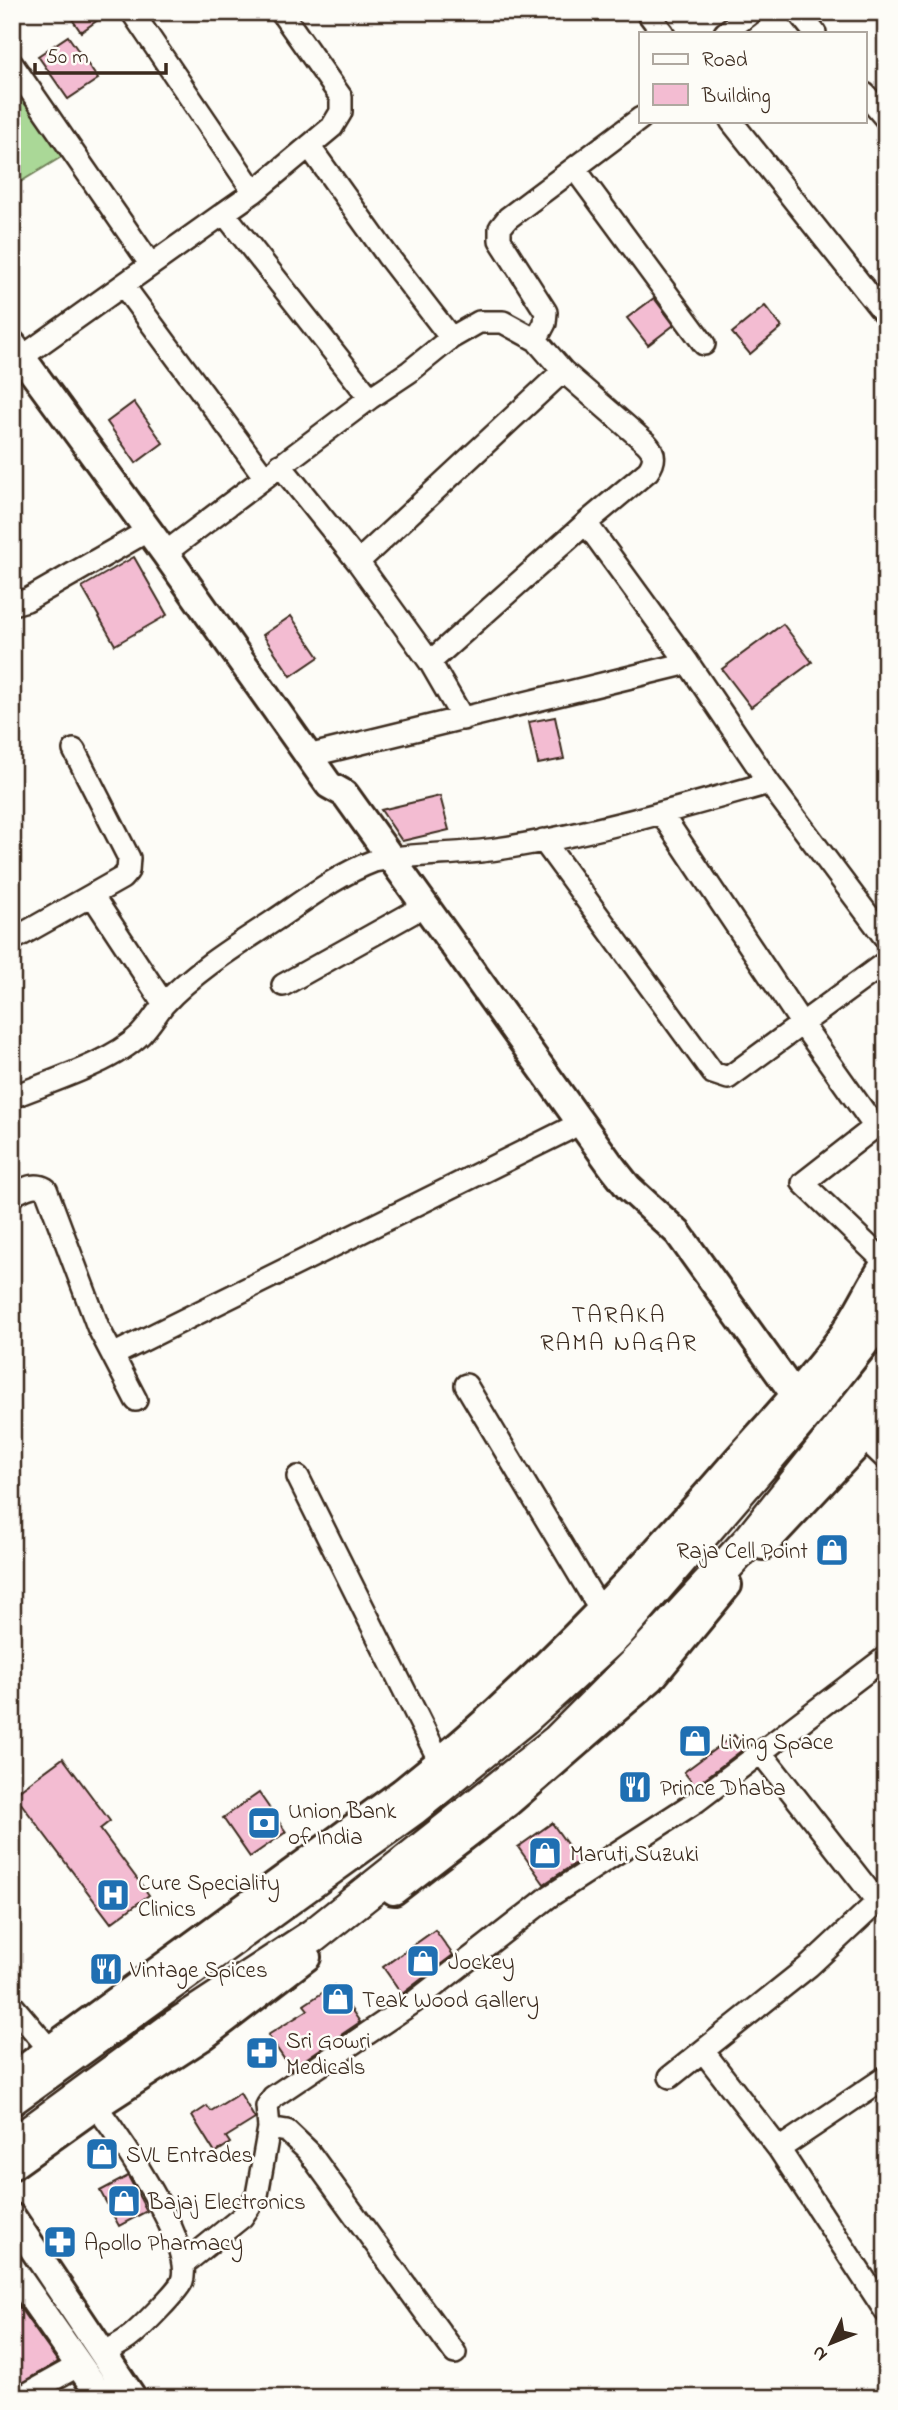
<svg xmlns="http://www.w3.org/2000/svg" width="898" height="2410" font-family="'Indie Flower',sans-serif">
  <rect width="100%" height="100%" fill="#fdfcf7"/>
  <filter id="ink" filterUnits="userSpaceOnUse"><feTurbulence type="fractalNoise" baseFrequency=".0143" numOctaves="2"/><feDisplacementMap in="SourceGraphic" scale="14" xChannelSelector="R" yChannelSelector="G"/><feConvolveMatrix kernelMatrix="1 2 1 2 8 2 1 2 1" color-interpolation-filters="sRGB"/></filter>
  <g filter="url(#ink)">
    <path fill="#aad897" stroke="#72815a" stroke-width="2" d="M12,81l51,75 -51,31z"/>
    <path fill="#f3bcd2" stroke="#3b2a1e" stroke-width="2" d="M67,12h42l-28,20z
      M68,36l30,43 -30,20 -30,-43z
      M654,298l20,27 -26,20 -21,-27z
      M765,306l17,21 -32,27 -18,-21z
      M134,402l29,41 -27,20 -29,-41z
      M134,557l33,58 -52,30 -33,-58z
      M291,616l28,41 -28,19 -28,-41z
      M783,624l29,38 -61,45 -29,-38z
      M555,717l9,42 -26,5 -9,-42z
      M440,796l9,34 -47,11 -21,-31z
      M734,1735l11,13 -50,38 -11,-14z
      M63,1758l47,63 -10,8 49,66 -38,28 -97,-129z
      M259,1793l27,39 -36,25 -27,-39z
      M552,1823l27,38 -35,23 -26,-37z
      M435,1930l18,25 -51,39 -19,-27z
      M334,1985l26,37 -69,47 -23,-34 40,-25 -4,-5z
      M240,2093l15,26 -29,18 4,6 -15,10 -23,-37 15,-10 4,5z
      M128,2176l19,35 -28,15 -19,-35z
      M12,2297l46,65 -41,23 -5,-7z"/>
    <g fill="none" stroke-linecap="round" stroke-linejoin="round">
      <defs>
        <path id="minor" d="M132,12l122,180 -30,21 146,185 39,-26 42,-34 28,-16h24l33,18 9,-17 1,-11 -46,-72v-12l8,-10 133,-100
          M647,12l16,21
          M798,12l17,21
          M725,33l27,-21
          M12,64l139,201
          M865,94l21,25
          M731,121l155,195
          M309,146l78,109 64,83
          M575,169l129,175
          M254,192l78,-65 9,-15v-15l-60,-85
          M123,285l141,191
          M536,340l27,31
          M22,357l202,-144
          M280,465l78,97
          M165,553l205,-155
          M12,600l4,3 11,-3 122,-70
          M430,662l-72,-100 205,-191 83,72c9,9 10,17 2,28l-62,52
          M463,719l-33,-57 156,-139 102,140
          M74,750l55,108 -1,13 -6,7 -30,17
          M308,756l380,-93 81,120
          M661,813l141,211 73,103
          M543,840l170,233 15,5 158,-116
          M12,940l80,-45 72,109c-8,10 -15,22 -24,31 -29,28 -89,46 -128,62
          M283,985l129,-72
          M164,1004c31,-33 70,-57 108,-82 33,-22 65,-47 102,-61 41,-8 83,-6 123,-12 92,-14 183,-41 272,-66l117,156
          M12,1195c13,-6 21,-13 34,-6l52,138 38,73
          M885,1262l-82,-79 82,-64
          M113,1355l456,-226
          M466,1385l135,226
          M865,1439l21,20
          M298,1477l142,285
          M761,1753l116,148
          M12,2005l38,45
          M703,2051l76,98 107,163
          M670,2077l139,-111 77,-72
          M96,2106c23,31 99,139 86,175 -2,8 -42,48 -51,55 -8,7 -19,12 -28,17
          M269,2128l18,3 21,20 147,202
          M779,2149l107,-72
          M185,2263l57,-46 15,-22 12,-67 -2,-22 6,-9 141,-95 136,-106 147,-95 189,-144
          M20,2398l59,-33"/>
        <path id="tertiary" d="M12,344l153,209 164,232 16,9 268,374 15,19 50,46 116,161
          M763,1546l123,-131
          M394,1891l114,-88 143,-124 77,-94
          M12,2077l390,-285c121,-96 230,-211 331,-328 36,-41 75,-81 107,-125 17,-24 30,-53 46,-78
          M12,2166l84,-60 108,-70 103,-79
          M12,2217l121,181
          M12,2269l90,129"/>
        <path id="primary" d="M12,2098l400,-289 112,-91 92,-84 191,-222 79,-101
          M12,2146l164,-120 137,-90 245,-195 84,-84 109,-118 135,-169"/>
      </defs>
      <use href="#minor" stroke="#3b2a1e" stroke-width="26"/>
      <use href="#tertiary" stroke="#3b2a1e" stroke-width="32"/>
      <use href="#primary" stroke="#3b2a1e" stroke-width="38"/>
      <use href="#minor" stroke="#fdfcf7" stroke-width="21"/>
      <use href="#tertiary" stroke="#fdfcf7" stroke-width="26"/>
      <use href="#primary" stroke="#fdfcf7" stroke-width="33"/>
    </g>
  </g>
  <defs>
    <symbol id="shop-square" viewBox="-11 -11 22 22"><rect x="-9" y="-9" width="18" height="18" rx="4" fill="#1f6fb2" stroke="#fdfcf7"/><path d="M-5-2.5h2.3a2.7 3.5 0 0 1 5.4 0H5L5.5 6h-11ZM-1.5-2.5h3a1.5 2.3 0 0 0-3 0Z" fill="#fff"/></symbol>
    <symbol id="restaurant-square" viewBox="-11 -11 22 22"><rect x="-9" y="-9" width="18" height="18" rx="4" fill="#1f6fb2" stroke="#fdfcf7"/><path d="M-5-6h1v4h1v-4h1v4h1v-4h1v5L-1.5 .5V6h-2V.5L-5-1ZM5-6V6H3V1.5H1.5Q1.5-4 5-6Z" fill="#fff"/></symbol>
    <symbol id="bank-square" viewBox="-11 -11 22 22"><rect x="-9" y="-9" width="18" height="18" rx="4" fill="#1f6fb2" stroke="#fdfcf7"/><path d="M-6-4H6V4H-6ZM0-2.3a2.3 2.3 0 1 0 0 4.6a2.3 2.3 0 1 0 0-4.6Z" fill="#fff"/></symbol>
    <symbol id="hospital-square" viewBox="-11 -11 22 22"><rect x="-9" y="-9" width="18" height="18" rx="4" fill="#1f6fb2" stroke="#fdfcf7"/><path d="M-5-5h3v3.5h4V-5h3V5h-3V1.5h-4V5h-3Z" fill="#fff"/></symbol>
    <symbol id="pharmacy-square" viewBox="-11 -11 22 22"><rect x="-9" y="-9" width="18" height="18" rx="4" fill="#1f6fb2" stroke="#fdfcf7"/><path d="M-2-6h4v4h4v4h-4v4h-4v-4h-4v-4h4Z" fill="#fff"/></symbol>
  </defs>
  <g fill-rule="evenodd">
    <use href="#shop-square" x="813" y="1531" width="38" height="38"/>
    <use href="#shop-square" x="676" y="1722" width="38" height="38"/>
    <use href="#restaurant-square" x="616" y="1768" width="38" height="38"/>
    <use href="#bank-square" x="245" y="1804" width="38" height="38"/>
    <use href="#shop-square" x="526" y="1834" width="38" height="38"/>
    <use href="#hospital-square" x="94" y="1876" width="38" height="38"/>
    <use href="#shop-square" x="404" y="1942" width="38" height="38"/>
    <use href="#restaurant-square" x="87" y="1950" width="38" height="38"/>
    <use href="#shop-square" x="319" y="1980" width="38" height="38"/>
    <use href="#pharmacy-square" x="243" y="2034" width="38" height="38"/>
    <use href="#shop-square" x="83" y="2135" width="38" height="38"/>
    <use href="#shop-square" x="105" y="2182" width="38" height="38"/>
    <use href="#pharmacy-square" x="41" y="2223" width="38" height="38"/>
  </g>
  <g text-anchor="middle" stroke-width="5" stroke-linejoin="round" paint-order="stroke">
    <g font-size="23" fill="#3b2a1e" stroke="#fdfcf7" text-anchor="start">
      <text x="808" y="1558" text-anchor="end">Raja Cell Point</text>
      <text x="720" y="1749">Living Space</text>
      <text x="660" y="1795">Prince Dhaba</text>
      <text x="288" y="1818">Union Bank<tspan x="288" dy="26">of India</tspan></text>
      <text x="570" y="1861">Maruti Suzuki</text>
      <text x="138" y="1890">Cure Speciality<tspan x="138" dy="26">Clinics</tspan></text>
      <text x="448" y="1969">Jockey</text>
      <text x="130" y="1977">Vintage Spices</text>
      <text x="362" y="2007">Teak Wood Gallery</text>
      <text x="286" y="2048">Sri Gowri<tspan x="286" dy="26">Medicals</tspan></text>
      <text x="126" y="2162">SVL Entrades</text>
      <text x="148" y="2209">Bajaj Electronics</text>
      <text x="84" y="2250">Apollo Pharmacy</text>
    </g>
    <g font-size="24" letter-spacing="2" fill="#3b2a1e" stroke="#fdfcf7">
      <text x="619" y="1322">TARAKA<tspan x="619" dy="28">RAMA NAGAR</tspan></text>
    </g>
  </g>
  <rect width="898" height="2410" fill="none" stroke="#fdfcf7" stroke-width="42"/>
  <rect x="21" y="21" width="856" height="2368" fill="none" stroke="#3b2a1e" stroke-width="2.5" filter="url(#ink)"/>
  <rect x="639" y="32" width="228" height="91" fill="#fdfcf7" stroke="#afa8a0" stroke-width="2"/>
  <rect x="653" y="54" width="35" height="10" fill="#fdfcf7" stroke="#afa8a0" stroke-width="2"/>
  <text x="702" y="66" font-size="21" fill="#3b2a1e">Road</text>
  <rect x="653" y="84" width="35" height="21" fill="#f3bcd2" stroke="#afa8a0" stroke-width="2"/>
  <text x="702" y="102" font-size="21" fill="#3b2a1e">Building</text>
  <g transform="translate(831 2343) rotate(227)" stroke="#fdfcf7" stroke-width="5" paint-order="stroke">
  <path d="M0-5L12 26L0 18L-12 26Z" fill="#3b2a1e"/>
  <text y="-10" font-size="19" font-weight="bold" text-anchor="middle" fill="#3b2a1e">N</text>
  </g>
  <path d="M35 63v10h131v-10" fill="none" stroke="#3b2a1e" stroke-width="3.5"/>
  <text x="46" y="63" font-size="21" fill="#3b2a1e" stroke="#fdfcf7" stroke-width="5" paint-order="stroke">50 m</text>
</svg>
